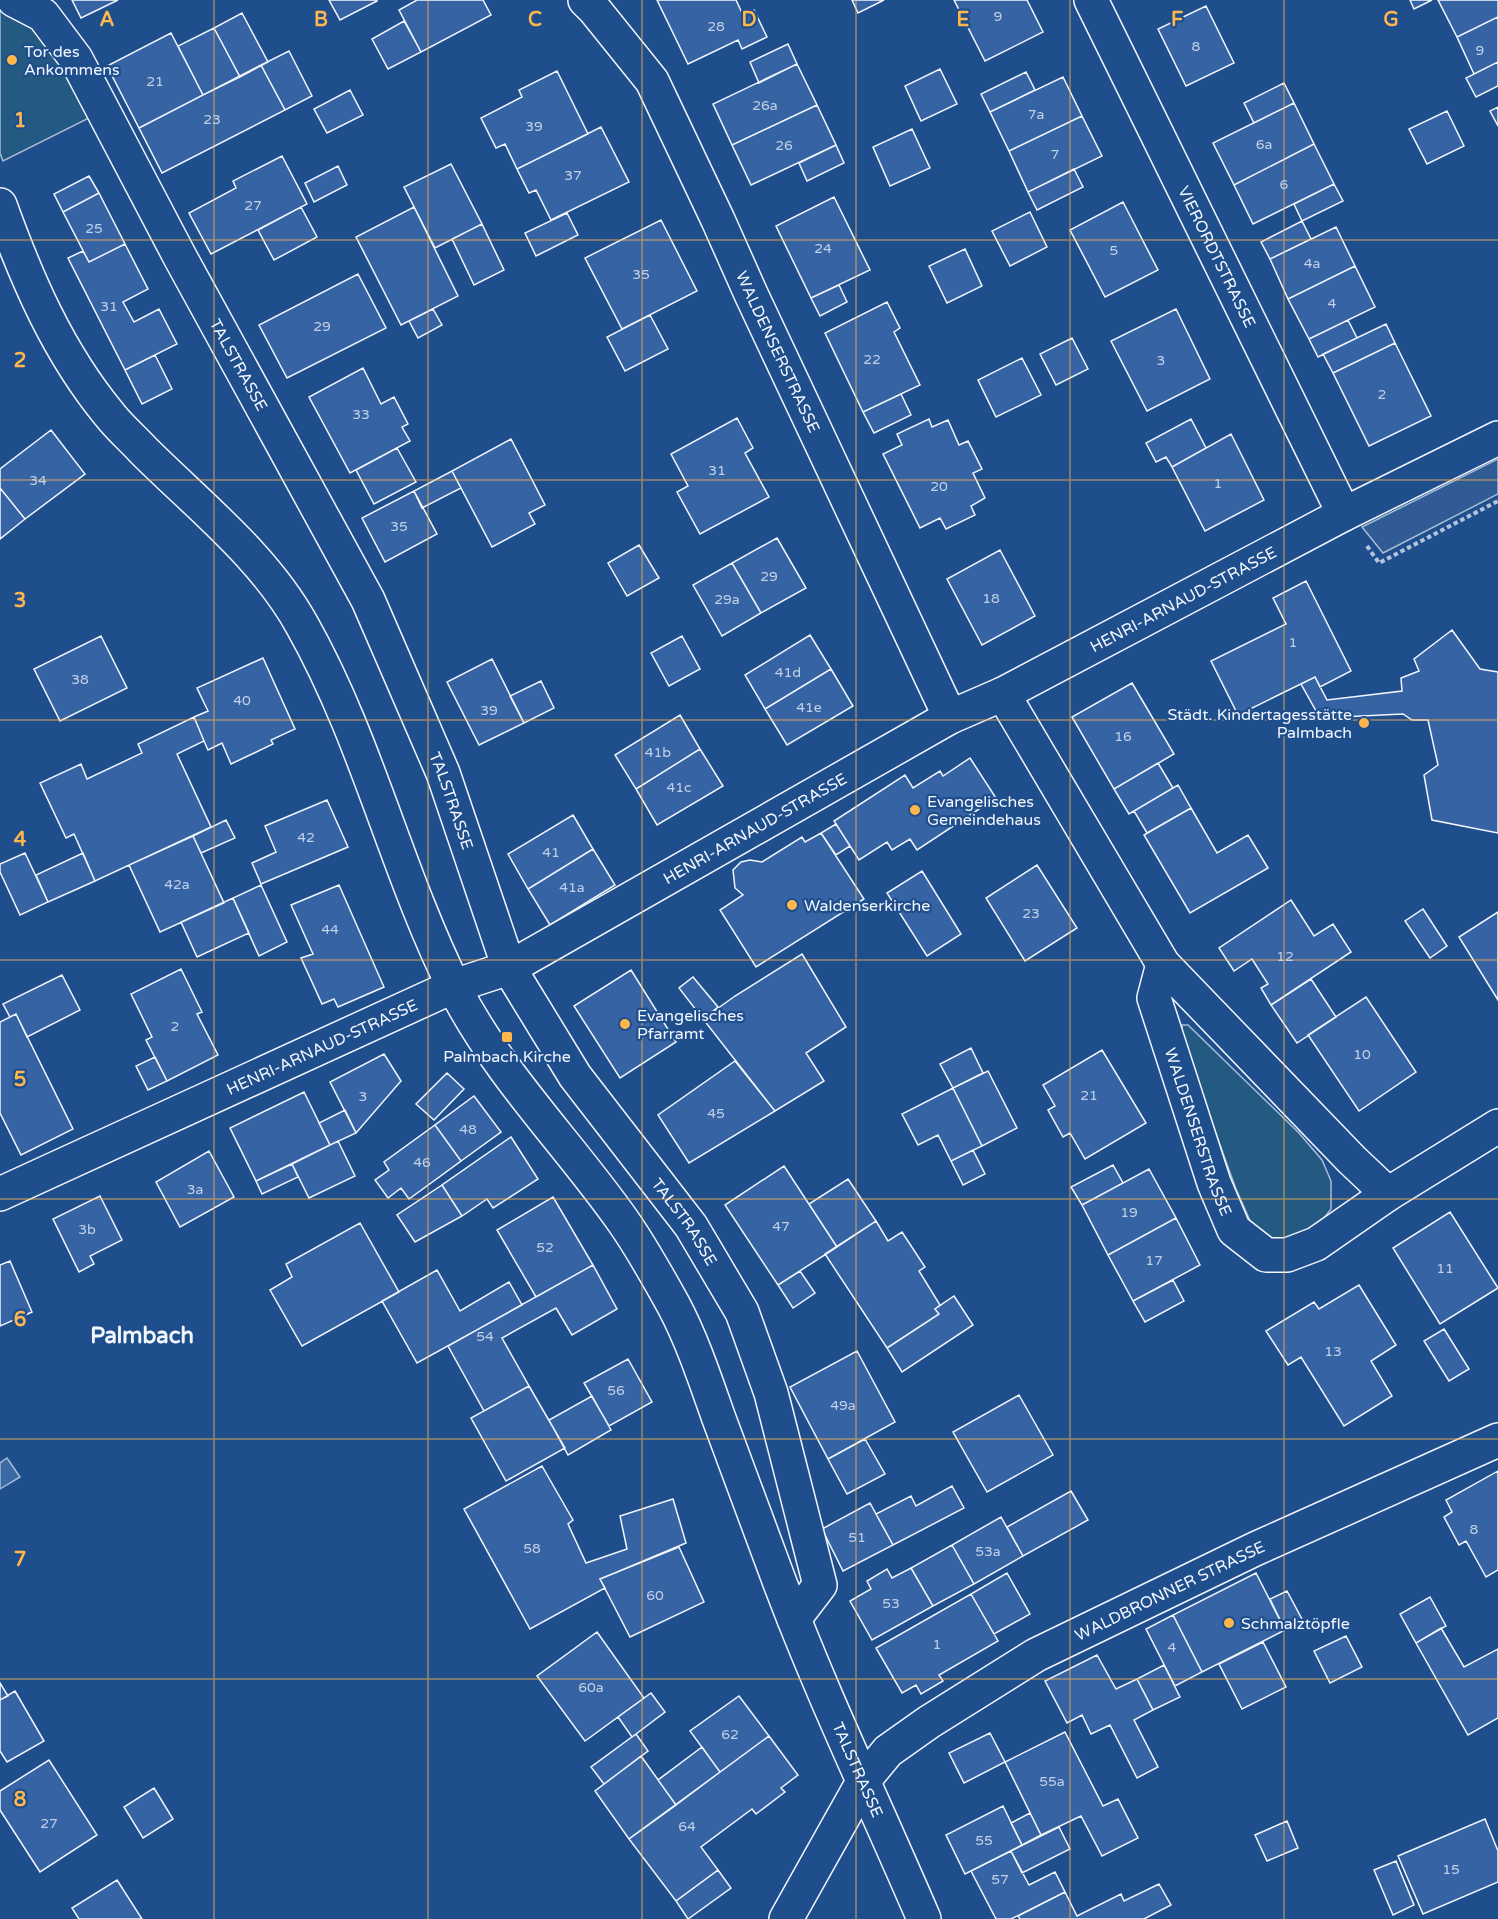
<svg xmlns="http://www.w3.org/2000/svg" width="1498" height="1919" font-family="'Varela Round',sans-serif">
  <rect width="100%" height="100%" fill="#1f4e8c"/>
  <path fill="#245a82" stroke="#a8bbd7" stroke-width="1.5" d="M0,8l30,12 18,20 43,77 -88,44 -3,-8z
    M1182,1025h6l111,108 23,27 9,21v28l-13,17 -35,15 -15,-2 -16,-14 -16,-36 -41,-113 -13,-40z"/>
  <path fill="#305b95" stroke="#a8bbd7" stroke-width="1.5" d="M1498,459v35l-115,59 -21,-26z"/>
  <path fill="#3b69a3" stroke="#a8bbd7" stroke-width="1.5" d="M7,1458l13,19 -20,12v-26z"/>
  <path fill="#3563a3" stroke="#f2f6ff" stroke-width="1.5" d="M72,0h46l-37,18z
    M329,0h48v1l-37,19z
    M417,0h66l8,15 -70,37 -22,-42z
    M657,0h79l7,15 11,-5 13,27 -25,12 -4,-9 -50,24z
    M852,0h32l-26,13z
    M954,0h73l16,32 -58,29z
    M1410,0h22l-18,9z
    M1438,0h60v17l-41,20z
    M1206,6l28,57 -48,23 -28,-57z
    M242,13l26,49 -28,15 -26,-49z
    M1498,17v45l-24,12 -17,-37z
    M404,21l17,31 -33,17 -16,-30z
    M214,28l26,49 -37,18 -25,-49z
    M171,33l32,62 -64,33 -32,-62z
    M788,44l9,20 -38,19 -9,-21z
    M289,51l23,45 -27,14 -24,-45z
    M1498,62v24l-22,11 -10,-19z
    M797,64l20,41 -85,40 -19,-41z
    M261,65l24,45 -123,63 -23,-45z
    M940,69l17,35 -36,17 -16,-35z
    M557,71l31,63 -71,35 -12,-25 -9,4 -15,-30 41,-21 -3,-7z
    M1026,72l9,18 -45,22 -9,-18z
    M1063,77l19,39 -73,35 -19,-39z
    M1284,83l10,20 -40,20 -10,-20z
    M350,90l13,25 -36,18 -13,-24z
    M1294,103l20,41 -80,41 -21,-42z
    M817,105l19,40 -85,40 -19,-40z
    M1498,107v19l-8,-15z
    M1447,111l17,35 -37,18 -18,-35z
    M1082,116l20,40 -74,36 -19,-41z
    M601,127l28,55 -78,38 -15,-30 -7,3 -12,-24z
    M912,129l18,39 -40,18 -17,-39z
    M1314,144l20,40 -81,40 -19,-39z
    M836,145l8,18 -37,18 -8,-18z
    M282,156l25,48 -96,50 -22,-41 47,-25 -3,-7z
    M451,164l31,60 -47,24 -31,-61z
    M338,166l9,19 -33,17 -9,-19z
    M1074,169l9,18 -46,23 -9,-18z
    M89,176l10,17 -36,19 -9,-18z
    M1334,184l9,17 -41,20 -8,-17z
    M99,193l26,51 -36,18 -26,-50z
    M834,197l36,73 -59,28 -35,-72z
    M1123,202l35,68 -53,27 -35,-67z
    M301,207l16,30 -43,23 -16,-30z
    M414,207l44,89 -57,29 -45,-88z
    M1030,212l17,35 -37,19 -18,-35z
    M567,213l11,22 -42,21 -11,-23z
    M661,220l36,71 -75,38 -37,-71z
    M1302,221l9,18 -41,20 -9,-17z
    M482,224l22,46 -30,15 -22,-46z
    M1336,227l19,39 -67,33 -18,-40z
    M125,244l23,45 -25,13 11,20 25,-13 18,35 -52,26 -57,-112 15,-7 6,11z
    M965,249l17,37 -35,17 -18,-37z
    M1355,266l20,41 -66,32 -21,-40z
    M358,274l28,54 -99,50 -28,-53z
    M839,285l8,17 -27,14 -9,-18z
    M887,302l13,26 -6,4 26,53 -57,27 -38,-79z
    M433,309l9,16 -24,13 -9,-17z
    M1176,309l34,70 -63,32 -36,-70z
    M650,315l18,34 -43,22 -18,-34z
    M1348,320l9,18 -39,19 -9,-18z
    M1386,324l9,19 -62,30 -10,-19z
    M1072,338l16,31 -32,16 -16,-31z
    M1395,343l36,73 -62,30 -36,-73z
    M155,355l17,34 -30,15 -17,-34z
    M1022,358l19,37 -45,22 -18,-37z
    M363,368l18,36 13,-7 14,27 -6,3 8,14 -60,32 -41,-76z
    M901,394l10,21 -37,18 -11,-21z
    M737,418l16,30 -8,5 24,44 -69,37 -23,-42 11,-6 -17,-32z
    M929,419l3,8 16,-7 11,25 9,-4 14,28 -9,4 12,25 -14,8 4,9 -29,14 -6,-11 -20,10 -37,-74 19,-9 -5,-11z
    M1191,419l15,29 -34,19 -6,-10 -10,5 -10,-19z
    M51,430l34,44 -60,45 -25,-31v-19z
    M1231,434l33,66 -59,31 -33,-64z
    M511,439l34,66 -16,8 6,11 -43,23 -40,-76z
    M397,448l19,34 -42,22 -18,-34z
    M452,471l9,17 -39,20 -8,-17z
    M0,488l25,31 -25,20z
    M414,491l23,43 -52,28 -23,-44z
    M777,538l29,50 -45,25 -29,-50z
    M639,545l20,33 -32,18 -19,-33z
    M1000,550l35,66 -53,29 -35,-66z
    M732,563l29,50 -39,23 -29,-51z
    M1306,581l45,90 -31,16 -5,-10 -77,38 -27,-54 75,-37 -13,-26z
    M1452,630l28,39 18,3v161l-66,-13 -8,-45 14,-10 -10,-45h-16l-9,-6 -83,4 -19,-34 14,-7 12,23 75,-9 -1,-13 18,-7 -5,-12z
    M810,635l21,34 -66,40 -20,-34z
    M101,636l26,52 -67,33 -26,-52z
    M682,636l18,33 -31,17 -18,-33z
    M263,658l32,71 -24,11 2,4 -42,20 -9,-21 -14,7 -4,-9 -10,-24 14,-6 -11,-23z
    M492,659l32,64 -45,22 -32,-63z
    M831,669l22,37 -66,39 -22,-36z
    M541,681l13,27 -30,15 -14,-27z
    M1132,683l42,71 -60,35 -42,-72z
    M680,715l20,34 -64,40 -21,-34z
    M194,717l10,24 -27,13 34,73 -116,54 -21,-47 -8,4 -26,-55 41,-19 6,15 55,-26 -4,-9z
    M700,749l23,37 -66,39 -21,-36z
    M970,758l26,40 -79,52 -7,-11 -18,11 -5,-8 -28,18 -25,-39 71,-46 8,13 27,-17 3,5z
    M1158,763l15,25 -44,26 -15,-25z
    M1178,785l13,23 -44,25 -13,-22z
    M327,800l21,47 -87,37 -9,-21 24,-11 -11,-26z
    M1191,808l26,45 31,-18 20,33 -78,45 -46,-78z
    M573,815l20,34 -65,40 -20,-35z
    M226,820l9,18 -34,15 -8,-17z
    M836,824l14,22 -14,9 -15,-22z
    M821,833l43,66 -108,68 -36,-57 23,-15 -8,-7 -2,-18 8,-8 9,-2 12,2 40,-25 3,5z
    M193,836l31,67 -64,29 -31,-67z
    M593,849l22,36 -65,40 -22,-36z
    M25,853l23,49 -28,13 -20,-43v-8z
    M83,853l12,28 -47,21 -12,-27z
    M1037,865l40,63 -52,33 -39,-63z
    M922,871l39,63 -34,22 -40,-63z
    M261,885l26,57 -28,14 -26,-58z
    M339,885l45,102 -46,20 -4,-8 -12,5 -21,-46 12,-4 -22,-49z
    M233,898l16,35 -52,24 -16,-35z
    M1291,900l23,36 19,-12 18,28 -80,53 -10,-17 7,-4 -16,-25 -18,12 -15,-23z
    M1423,909l24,37 -17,12 -25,-37z
    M1498,912v88l-39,-63z
    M802,954l44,73 -40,26 18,28 -49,30 -72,-92 32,-23z
    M181,969l21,43 -5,2 21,41 -51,26 -21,-41 6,-3 -21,-43z
    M631,970l45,72 -56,36 -46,-72z
    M62,975l18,35 -53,27 -11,-23 -6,3 -7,-13z
    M693,977l25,30 -15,12 -24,-31z
    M1311,979l25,38 -39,26 -26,-38z
    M1366,997l50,75 -57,39 -51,-76z
    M16,1014l57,115 -52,26 -21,-42v-91z
    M971,1048l12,25 -30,15 -13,-24z
    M1102,1050l44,73 -61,36 -15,-26 -7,4 -15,-27 7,-4 -12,-21z
    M384,1054l17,27 -45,52 -26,-51z
    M155,1057l12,24 -19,9 -12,-24z
    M735,1061l40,50 -86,52 -31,-48z
    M988,1071l29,57 -35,18 -29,-58z
    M447,1073l17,16 -30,31 -18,-16z
    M953,1088l29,58 -31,15 -13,-26 -20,10 -16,-31z
    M304,1092l26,53 -74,36 -26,-53z
    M474,1096l27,36 -40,29 -26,-36z
    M345,1110l11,23 -26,12 -11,-22z
    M435,1125l26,36 -52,38 -8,-11 -13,10 -13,-18 14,-10 -5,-8z
    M511,1137l27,42 -45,29 -6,-9 -25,17 -20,-31z
    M338,1141l17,35 -46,22 -17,-34z
    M973,1150l12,24 -22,11 -12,-24z
    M209,1151l25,46 -54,30 -24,-45z
    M292,1164l6,13 -36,17 -6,-13z
    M1113,1165l10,18 -41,22 -11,-18z
    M784,1166l53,81 -59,38 -53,-80z
    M1149,1169l27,49 -68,37 -26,-50z
    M848,1179l28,42 -39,26 -28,-43z
    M442,1185l20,31 -47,26 -18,-27z
    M100,1196l22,44 -32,16 4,8 -15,8 -26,-53z
    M553,1197l40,68 -57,32 -39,-67z
    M1450,1212l48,76 -58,36 -47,-76z
    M1176,1218l24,47 -67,36 -25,-46z
    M876,1221l12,20 14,-9 23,35 -6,4 21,34 -5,4 4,5 -52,34 -62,-94z
    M360,1223l39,69 -97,54 -32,-56 22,-13 -6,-13z
    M10,1261l22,51 -32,14v-61z
    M593,1265l24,44 -45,26 -16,-27 -54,30 27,48 -45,25 -36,-65z
    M437,1270l23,41 49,-29 13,23 -105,58 -35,-62z
    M800,1271l15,22 -22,15 -15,-23z
    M1173,1280l11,21 -39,21 -12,-21z
    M1359,1285l37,60 -25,16 21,35 -48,30 -43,-69 -13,8 -22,-34 48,-29 5,7z
    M954,1296l19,29 -71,47 -15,-24 52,-34 -4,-5z
    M1444,1329l25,40 -20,12 -25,-40z
    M857,1351l38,71 -67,37 -38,-72z
    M628,1359l24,43 -43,24 -25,-43z
    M529,1386l36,62 -59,33 -35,-63z
    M1019,1395l34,60 -66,37 -34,-60z
    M592,1396l19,34 -43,25 -19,-35z
    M865,1439l20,35 -38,20 -19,-35z
    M542,1466l31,54 -5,4 18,39 41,-14 -7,-33 53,-17 13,44 -86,36 5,9 -75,41 -66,-120z
    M1498,1471v99l-12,7 -20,-36 -7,4 -15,-28 8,-5 -6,-12z
    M952,1486l12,22 -71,37 -17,-31 35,-18 5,10z
    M1071,1491l17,29 -65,36 -16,-29z
    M870,1503l23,42 -50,26 -21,-42z
    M1001,1517l22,39 -49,28 -22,-39z
    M952,1545l22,39 -41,22 -22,-38z
    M679,1547l25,55 -74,35 -30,-58z
    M911,1568l22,38 -61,34 -22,-39 21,-12 -4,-8 20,-12 5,9z
    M1007,1573l23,41 -36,20 -23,-40z
    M1256,1573l29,57 -83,42 -29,-57z
    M1287,1591l16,30 -18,9 -15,-31z
    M971,1594l27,47 -59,34 4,6 -22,13 -5,-9 -14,8 -26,-45z
    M1430,1597l16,29 -30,17 -16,-29z
    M1173,1615l29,57 -27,14 -29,-57z
    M1441,1628l23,39 34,-18v69l-30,17 -52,-92z
    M597,1632l47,66 -59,43 -48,-65z
    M1346,1636l16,31 -32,16 -16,-32z
    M1263,1642l23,45 -44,22 -23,-45z
    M1097,1655l19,34 21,-10 16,31 -19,10 24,47 -21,11 -27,-53 -19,9 -9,-19 -15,8 -22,-42z
    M1164,1665l16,32 -27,13 -16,-31z
    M0,1683l8,13 -8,4z
    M15,1691l29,50 -37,21 -7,-11v-51z
    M651,1693l14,19 -33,25 -14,-20z
    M739,1696l30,40 -49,36 -30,-41z
    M1065,1732l38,74 15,-7 20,39 -36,18 -21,-40 -40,19 -36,-73z
    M990,1733l15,29 -41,21 -15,-30z
    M636,1734l12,17 -44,33 -13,-17z
    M769,1736l29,39 -17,13 4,4 -29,22 -4,-5 -51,38 17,23 -42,31 -47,-62z
    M702,1747l18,25 -44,33 -18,-25z
    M641,1756l35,49 -47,34 -34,-48z
    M49,1760l48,75 -57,37 -40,-62v-19z
    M154,1788l19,31 -30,19 -19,-31z
    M1003,1806l19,39 -57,29 -19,-39z
    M1030,1813l11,22 -19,10 -11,-22z
    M1485,1819l13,32v31l-75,32 -25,-58z
    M1287,1821l11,27 -31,13 -12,-26z
    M1059,1827l11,22 -48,24 -11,-22z
    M1011,1851l18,34 26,-13 10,20 -54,27h-15l-25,-48z
    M1396,1861l18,44 -21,10 -19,-45z
    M718,1870l13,18 -43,31 -12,-18z
    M117,1880l25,39h-63l-7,-11z
    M1159,1884l12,21 -27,14h-124l-2,-3 47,-24 12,24 44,-22 3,7z"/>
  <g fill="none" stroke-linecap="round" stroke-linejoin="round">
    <defs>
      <g id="minor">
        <path id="s1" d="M14,0l29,15 33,44 104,198 188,343 75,173 66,195 66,108 116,150 51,86 29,81 49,192 -26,34"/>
        <path id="s2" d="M585,0l9,9 58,72 66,139 33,74 199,423"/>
        <path id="s3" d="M1091,0l253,514"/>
        <path d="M1003,694l160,270 189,196 36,34"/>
        <path id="s4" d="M1163,964l-9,34 60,185 20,47 32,25h21l29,-11 72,-50 110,-68"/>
        <path id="s5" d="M0,1194l454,-208 55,-18 441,-251 53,-23 341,-180 154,-76"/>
        <path id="s6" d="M786,1919l78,-139 24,-29 41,-29 107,-67 219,-106 243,-109"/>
      </g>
      <g id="secondary">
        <path id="s7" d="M0,205c27,75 58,147 109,209 10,13 23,24 34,36 55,55 121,106 159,175 65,115 94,246 153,364 44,86 113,154 168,232 19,27 35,56 51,85 18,34 31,73 44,110 20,55 41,111 62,167 43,114 96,224 144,336"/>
      </g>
    </defs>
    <use href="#minor" stroke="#f2f6ff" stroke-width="36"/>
    <use href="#secondary" stroke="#f2f6ff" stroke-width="36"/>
    <path stroke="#b3c4dc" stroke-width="4" stroke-dasharray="4.5 3" stroke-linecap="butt" d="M1367,546l12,17 119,-62"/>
    <use href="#minor" stroke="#1f4e8c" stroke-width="33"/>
    <use href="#secondary" stroke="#1f4e8c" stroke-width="33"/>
  </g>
  <path fill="none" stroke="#ffb74d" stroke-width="1.5" stroke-opacity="0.55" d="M214,0v1919M428,0v1919M642,0v1919M856,0v1919M1070,0v1919M1284,0v1919M0,240h1498M0,480h1498M0,720h1498M0,960h1498M0,1199h1498M0,1439h1498M0,1679h1498"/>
  <g fill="#ffb74d" stroke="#1f4e8c" stroke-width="2">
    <circle cx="12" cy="60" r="6"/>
    <circle cx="1364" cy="723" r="6"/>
    <circle cx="915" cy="810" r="6"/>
    <circle cx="792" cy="905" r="6"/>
    <circle cx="625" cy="1024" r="6"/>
    <rect x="501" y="1031" width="12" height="12" rx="3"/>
    <circle cx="1229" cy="1623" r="6"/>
  </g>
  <g text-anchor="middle" stroke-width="4.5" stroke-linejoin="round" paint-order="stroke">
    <g font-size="14" fill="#c3d1e8">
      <text x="998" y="21">9</text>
      <text x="716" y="31">28</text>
      <text x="1196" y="51">8</text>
      <text x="1480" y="55">9</text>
      <text x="155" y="86">21</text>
      <text x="765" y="110">26a</text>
      <text x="1036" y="119">7a</text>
      <text x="212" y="124">23</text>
      <text x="534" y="131">39</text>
      <text x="1264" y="149">6a</text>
      <text x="784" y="150">26</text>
      <text x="1055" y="159">7</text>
      <text x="573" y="180">37</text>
      <text x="1284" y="189">6</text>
      <text x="253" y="210">27</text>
      <text x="94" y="233">25</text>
      <text x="823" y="253">24</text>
      <text x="1114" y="255">5</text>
      <text x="1312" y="268">4a</text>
      <text x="641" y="279">35</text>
      <text x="1332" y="308">4</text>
      <text x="109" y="311">31</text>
      <text x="322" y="331">29</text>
      <text x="872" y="364">22</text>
      <text x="1161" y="365">3</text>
      <text x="1382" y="399">2</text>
      <text x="361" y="419">33</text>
      <text x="717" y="475">31</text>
      <text x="38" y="485">34</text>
      <text x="1218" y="488">1</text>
      <text x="939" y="491">20</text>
      <text x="399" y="531">35</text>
      <text x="769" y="581">29</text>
      <text x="991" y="603">18</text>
      <text x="727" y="604">29a</text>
      <text x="1293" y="647">1</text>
      <text x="788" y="677">41d</text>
      <text x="80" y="684">38</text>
      <text x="242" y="705">40</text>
      <text x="809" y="712">41e</text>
      <text x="489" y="715">39</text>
      <text x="1123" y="741">16</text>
      <text x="658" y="757">41b</text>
      <text x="679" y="792">41c</text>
      <text x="306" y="842">42</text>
      <text x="551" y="857">41</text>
      <text x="177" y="889">42a</text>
      <text x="572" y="892">41a</text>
      <text x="1031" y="918">23</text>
      <text x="330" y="934">44</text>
      <text x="1285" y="961">12</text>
      <text x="175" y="1031">2</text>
      <text x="1362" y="1059">10</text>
      <text x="1089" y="1100">21</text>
      <text x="363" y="1101">3</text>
      <text x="716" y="1118">45</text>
      <text x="468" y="1134">48</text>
      <text x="422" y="1167">46</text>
      <text x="195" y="1194">3a</text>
      <text x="1129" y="1217">19</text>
      <text x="781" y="1231">47</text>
      <text x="87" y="1234">3b</text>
      <text x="545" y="1252">52</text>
      <text x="1154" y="1265">17</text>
      <text x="1445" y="1273">11</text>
      <text x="485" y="1341">54</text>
      <text x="1333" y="1356">13</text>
      <text x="616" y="1395">56</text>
      <text x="843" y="1410">49a</text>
      <text x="1474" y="1534">8</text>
      <text x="857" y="1542">51</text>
      <text x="532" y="1553">58</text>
      <text x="988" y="1556">53a</text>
      <text x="655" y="1600">60</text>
      <text x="891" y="1608">53</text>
      <text x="937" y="1649">1</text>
      <text x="1172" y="1652">4</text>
      <text x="591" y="1692">60a</text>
      <text x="730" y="1739">62</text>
      <text x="1052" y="1786">55a</text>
      <text x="49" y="1828">27</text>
      <text x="687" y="1831">64</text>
      <text x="984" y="1845">55</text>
      <text x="1451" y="1874">15</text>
      <text x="1000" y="1884">57</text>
    </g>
    <g font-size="16" fill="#f2f6ff" stroke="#1f4e8c" text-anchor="start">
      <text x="24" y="57">Tor des<tspan x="24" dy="18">Ankommens</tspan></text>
      <text x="1352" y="720" text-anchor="end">Städt. Kindertagesstätte<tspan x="1352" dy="18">Palmbach</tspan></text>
      <text x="927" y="807">Evangelisches<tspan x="927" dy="18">Gemeindehaus</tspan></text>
      <text x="804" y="911">Waldenserkirche</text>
      <text x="637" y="1021">Evangelisches<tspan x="637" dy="18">Pfarramt</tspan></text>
      <text x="507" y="1062" text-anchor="middle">Palmbach Kirche</text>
      <text x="1241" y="1629">Schmalztöpfle</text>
    </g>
    <g font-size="16" fill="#f2f6ff" stroke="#1f4e8c">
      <text dy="6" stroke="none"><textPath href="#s3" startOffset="286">VIERORDTSTRASSE</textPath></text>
      <text dy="6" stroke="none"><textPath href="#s2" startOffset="404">WALDENSERSTRASSE</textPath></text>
      <text dy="6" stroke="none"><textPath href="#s1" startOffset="434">TALSTRASSE</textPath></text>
      <text dy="6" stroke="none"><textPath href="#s5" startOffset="1326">HENRI-ARNAUD-STRASSE</textPath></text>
      <text dy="6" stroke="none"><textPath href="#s1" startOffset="920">TALSTRASSE</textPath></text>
      <text dy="6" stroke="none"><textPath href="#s5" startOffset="840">HENRI-ARNAUD-STRASSE</textPath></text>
      <text dy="6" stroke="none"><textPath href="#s5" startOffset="354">HENRI-ARNAUD-STRASSE</textPath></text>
      <text dy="6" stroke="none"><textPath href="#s4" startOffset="176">WALDENSERSTRASSE</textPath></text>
      <text dy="6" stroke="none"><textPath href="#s1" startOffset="1406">TALSTRASSE</textPath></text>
      <text dy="6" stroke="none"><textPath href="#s6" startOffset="522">WALDBRONNER STRASSE</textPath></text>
      <text dy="6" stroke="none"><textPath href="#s7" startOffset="1804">TALSTRASSE</textPath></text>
    </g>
    <g font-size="22" font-weight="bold" fill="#f2f6ff" stroke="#1f4e8c">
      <text x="142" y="1343">Palmbach</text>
    </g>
  </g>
  <g font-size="20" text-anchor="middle" font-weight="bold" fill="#ffb74d" stroke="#1f4e8c" stroke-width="4.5" stroke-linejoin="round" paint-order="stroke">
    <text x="107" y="26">A</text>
    <text x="321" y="26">B</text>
    <text x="535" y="26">C</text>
    <text x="749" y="26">D</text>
    <text x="963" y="26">E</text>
    <text x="1177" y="26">F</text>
    <text x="1391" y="26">G</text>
    <text x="20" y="127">1</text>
    <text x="20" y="367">2</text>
    <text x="20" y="607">3</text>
    <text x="20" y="846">4</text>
    <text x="20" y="1086">5</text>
    <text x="20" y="1326">6</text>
    <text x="20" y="1566">7</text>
    <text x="20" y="1806">8</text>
  </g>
</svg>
